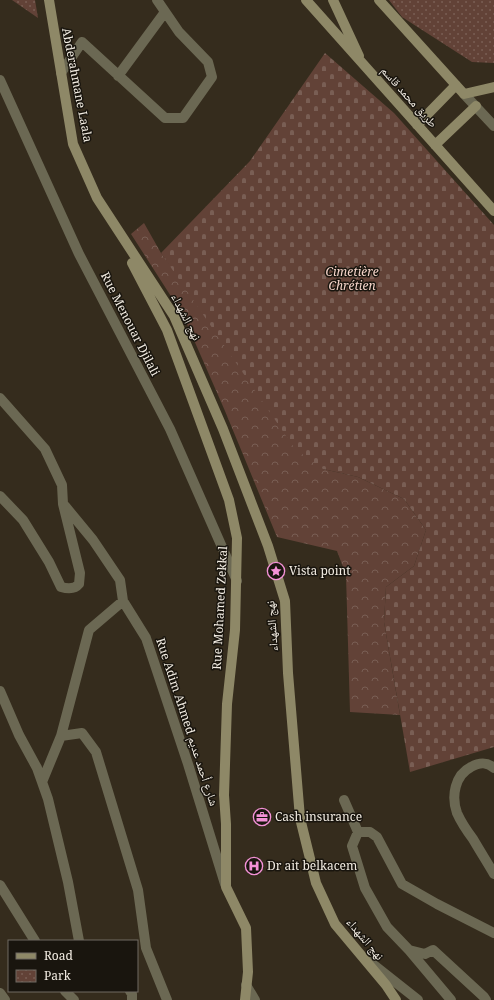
<svg xmlns="http://www.w3.org/2000/svg" width="494" height="1000" font-family="'Noto Serif','Noto Naskh Arabic',serif">
  <defs>
    <pattern id="forest-crowns" width="20" height="18" patternUnits="userSpaceOnUse"><rect width="20" height="18" fill="#624237"/><path d="M2 6a3 3 0 1 1 6 0M12 15a3 3 0 1 1 6 0" fill="none" stroke="#795e54"/></pattern>
    <pattern id="cemetery-stones" width="16" height="16" patternUnits="userSpaceOnUse"><rect width="16" height="16" fill="#624237"/><path d="M2 7V4a2 2 0 0 1 4 0v3zM10 15v-3a2 2 0 0 1 4 0v3z" fill="#795e54"/></pattern>
    <pattern id="park-dots" width="8" height="8" patternUnits="userSpaceOnUse"><rect width="8" height="8" fill="#624237"/><path d="M2 2h.1M6 6h.1" fill="none" stroke="#795e54" stroke-width="1.8" stroke-linecap="round"/></pattern>
  </defs>
  <rect width="100%" height="100%" fill="#352c1d"/>
  <path fill="url(#forest-crowns)" d="M144,223l17,30 162,216 35,8 46,22 22,31 -12,36 -28,21 -2,35 16,93 -50,-3 -4,-137 -9,-24 -60,-14 -52,-126 -42,-96 -52,-81z"/>
  <path fill="url(#cemetery-stones)" d="M325,53l69,60 100,112v522l-84,25 -26,-150 2,-35 28,-21 12,-36 -22,-31 -46,-22 -35,-8 -28,-20 -134,-196 89,-92z"/>
  <path fill="url(#park-dots)" d="M12,0h23l3,18z
    M389,0h105v63l-22,-1 -70,-45z"/>
  <g fill="none" stroke-linecap="round" stroke-linejoin="round">
    <path stroke="#6b6853" stroke-width="10" d="M61,73l21,-31 83,76h18l29,-41 -4,-15 -29,-30 -22,-32
      M118,76l47,-64
      M0,80l79,174 91,175 67,152
      M464,94l30,32
      M0,398l45,51 17,36 1,19 17,69 -1,11c-4,5 -11,5 -18,3l-12,-25 -26,-42 -23,-24
      M65,506l28,34 27,40 3,21
      M0,691l19,44 18,33 5,14
      M61,736l21,-3 14,19 42,138 8,58 21,52
      M494,768c-7,-6 -14,-6 -23,-1 -16,8 -20,29 -14,46 4,9 10,18 16,26 7,12 14,23 21,35
      M344,800l14,32
      M0,885l35,56
      M79,941l-11,-59 -20,-83 -6,-17 19,-46 28,-106 34,-29 23,37 42,126 37,120
      M409,950l16,4 8,-4 51,47 2,3
      M370,962l48,38
      M246,985l9,15
      M65,991l9,9
      M130,991l2,3v6
      M0,993l5,7
      M451,1000l-42,-50 -22,-23 -22,-39 -13,-42 6,-14h12l7,5 25,47 35,20 57,29"/>
    <path stroke="#8e8867" stroke-width="10" d="M49,0l24,144 24,54 77,118 49,113 45,117 17,55 3,72 12,145 16,65 19,41 51,61 10,15
      M306,0l188,211
      M333,0l26,56
      M379,0l85,94 30,-7
      M417,125l39,-40
      M435,145l41,-39
      M132,263l35,67 62,170 8,38 -2,92 -8,74 -3,91 2,29v63l20,41 2,44 -3,28"/>
  </g>
  <defs>
    <symbol id="sight-ring" viewBox="-11 -11 22 22"><circle r="9.5" fill="#19150e" stroke="#f391d6" stroke-width="1.5"/><path d="M0-6L1.8-2.2L6-1.7L2.9 1.2L3.7 5.4L0 3.3L-3.7 5.4L-2.9 1.2L-6-1.7L-1.8-2.2Z" fill="#f391d6"/></symbol>
    <symbol id="office-ring" viewBox="-11 -11 22 22"><circle r="9.5" fill="#19150e" stroke="#f391d6" stroke-width="1.5"/><path d="M-6-3h4V-5.5h4V-3h4V5H-6ZM-1-4.5V-3h2v-1.5ZM-6 0V1H6V0Z" fill="#f391d6"/></symbol>
    <symbol id="hospital-ring" viewBox="-11 -11 22 22"><circle r="9.5" fill="#19150e" stroke="#f391d6" stroke-width="1.5"/><path d="M-5-5h3v3.5h4V-5h3V5h-3V1.5h-4V5h-3Z" fill="#f391d6"/></symbol>
  </defs>
  <g fill-rule="evenodd">
    <use href="#sight-ring" x="266" y="561" width="20" height="20"/>
    <use href="#office-ring" x="252" y="807" width="20" height="20"/>
    <use href="#hospital-ring" x="244" y="856" width="20" height="20"/>
  </g>
  <g text-anchor="middle" stroke-width="3" stroke-linejoin="round" paint-order="stroke">
    <g font-size="12" fill="#f3ede3" stroke="#19150e">
      <text transform="translate(77 85) rotate(79)" y="4">Abderahmane Laala</text>
      <text transform="translate(409 97) rotate(48)" y="4">طريق محمد قاسم</text>
      <text transform="translate(186 317) rotate(63)" y="4">نهج الشهداء</text>
      <text transform="translate(130 324) rotate(63)" y="4">Rue Menouar Djilali</text>
      <text transform="translate(220 608) rotate(-87)" y="4">Rue Mohamed Zekkal</text>
      <text transform="translate(272 626) rotate(-94)" y="4">نهج الشهداء</text>
      <text transform="translate(187 722) rotate(72)" y="4">Rue Adim Ahmed شارع أحمد عديم</text>
      <text transform="translate(365 939) rotate(50)" y="4">نهج الشهداء</text>
    </g>
    <g font-size="12" font-style="italic" fill="#f6d5ca" stroke="#19150e">
      <text x="352" y="276">Cimetière<tspan x="352" dy="14">Chrétien</tspan></text>
    </g>
    <g font-size="12" fill="#f3ede3" stroke="#19150e" text-anchor="start">
      <text x="289" y="575">Vista point</text>
      <text x="275" y="821">Cash insurance</text>
      <text x="267" y="870">Dr ait belkacem</text>
    </g>
  </g>
  <rect x="8" y="940" width="130" height="52" fill="#19150e" stroke="#706b63"/>
  <rect x="16" y="953" width="20" height="6" fill="#8e8867" stroke="#706b63"/>
  <text x="44" y="960" font-size="12" fill="#f3ede3">Road</text>
  <rect x="16" y="970" width="20" height="12" fill="url(#park-dots)" stroke="#706b63"/>
  <text x="44" y="980" font-size="12" fill="#f3ede3">Park</text>
</svg>
